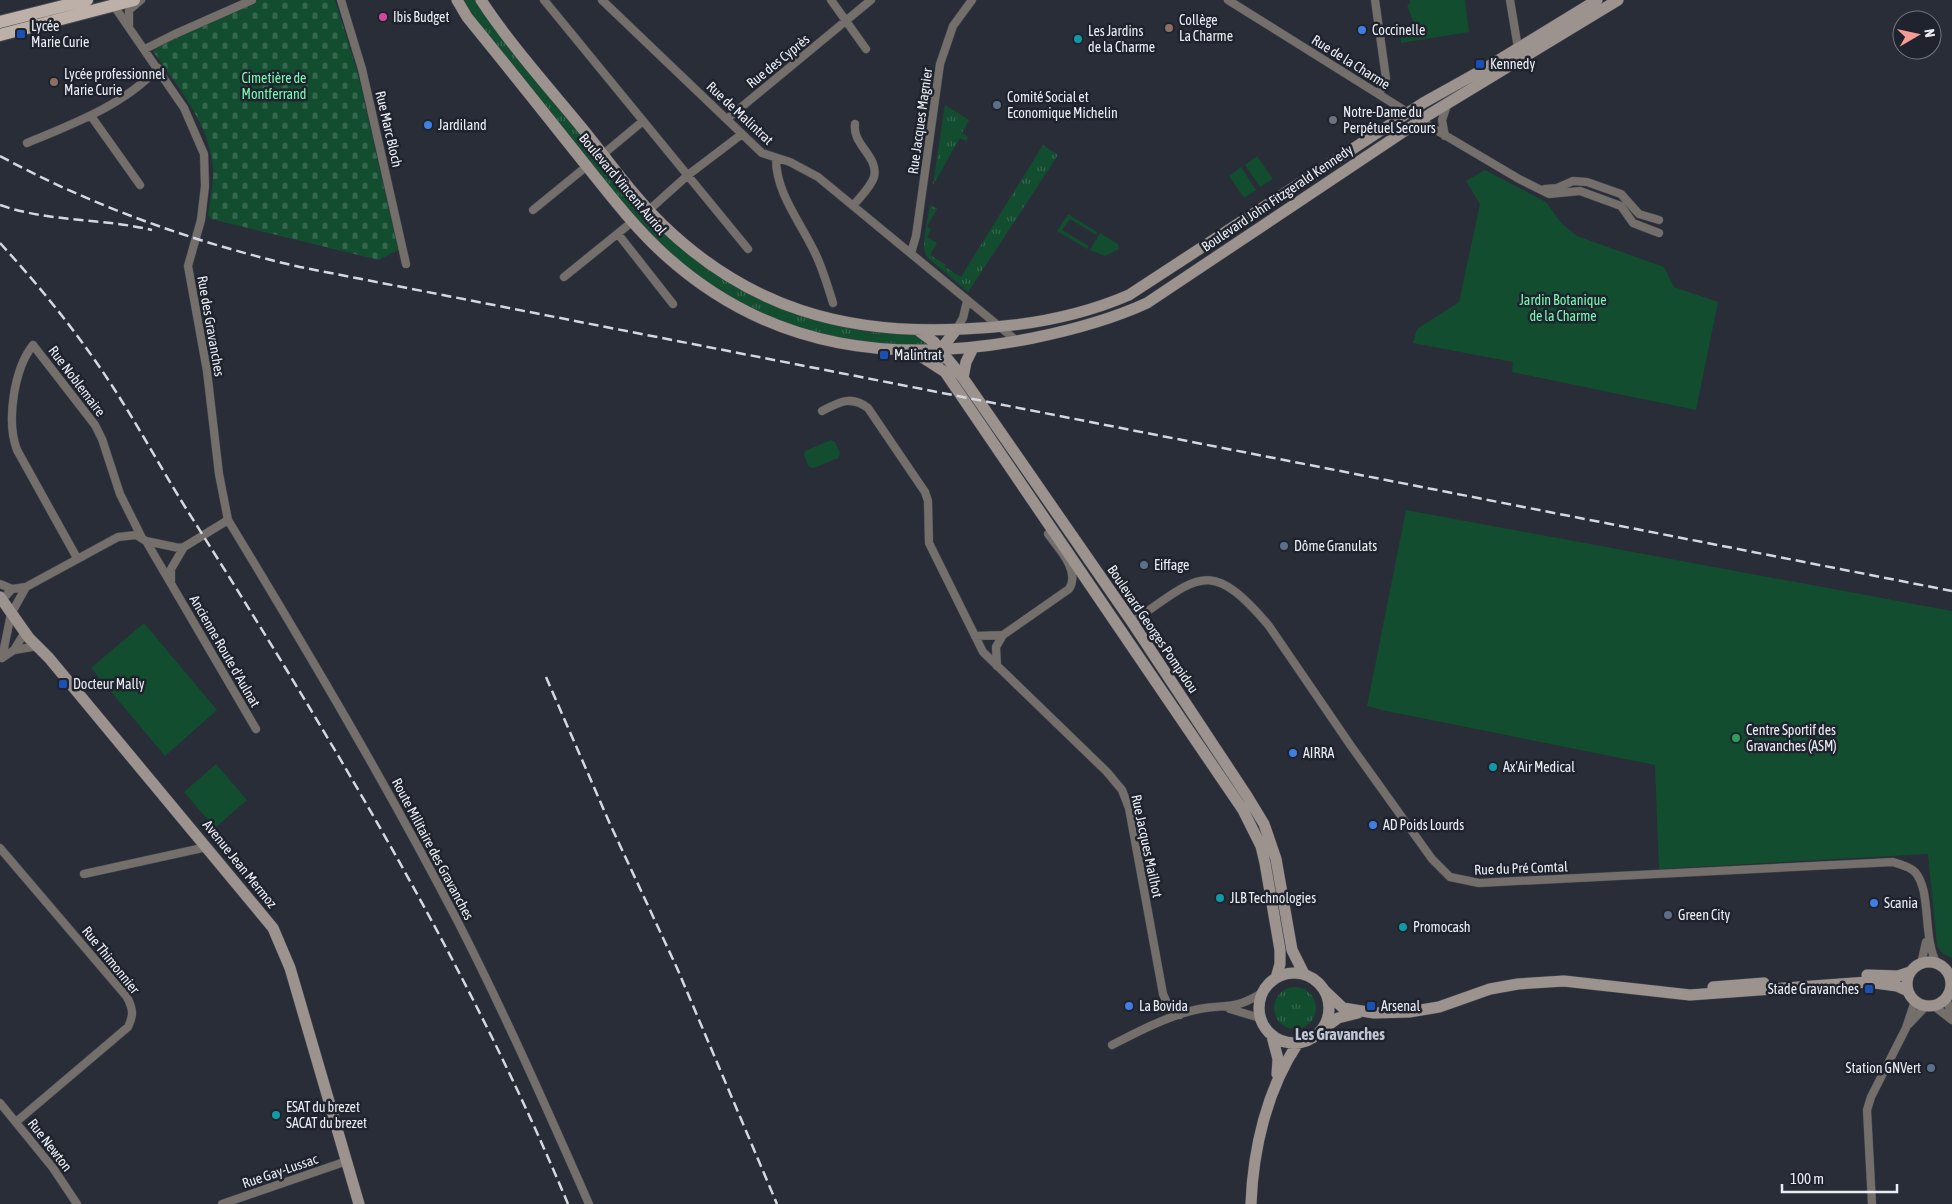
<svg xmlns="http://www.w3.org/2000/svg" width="1952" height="1204" font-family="'Asap Condensed',sans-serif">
  <defs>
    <pattern id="grass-tufts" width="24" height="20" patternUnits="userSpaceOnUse" patternTransform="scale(1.25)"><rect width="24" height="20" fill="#124d2f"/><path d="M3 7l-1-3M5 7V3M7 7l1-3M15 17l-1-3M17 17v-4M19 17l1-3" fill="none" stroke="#35674e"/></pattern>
    <pattern id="cemetery-stones" width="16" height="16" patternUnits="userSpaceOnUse" patternTransform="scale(1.25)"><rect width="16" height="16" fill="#124d2f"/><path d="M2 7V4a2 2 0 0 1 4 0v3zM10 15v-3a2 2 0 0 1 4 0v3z" fill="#35674e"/></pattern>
  </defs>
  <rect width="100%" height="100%" fill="#292d37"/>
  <path fill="url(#grass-tufts)" d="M461,0h15l167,210 139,98 33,12 54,12 42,2 18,8 -2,6c-59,-6 -115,-10 -169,-36 -42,-21 -80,-49 -113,-82 -27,-27 -50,-61 -74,-91 -37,-45 -75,-91 -110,-139z
    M945,105l24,15 -7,13 6,4 -2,4 -6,-3 -27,47z
    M1043,145l15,10 -90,137 -42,-36c-5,-14 2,-36 4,-51l7,4 -10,17 4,4 -4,7 10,6 -7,12 16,10 -1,2 16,10z
    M1274 1008a21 21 0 1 1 42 0a21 21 0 1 1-42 0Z"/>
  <path fill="url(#cemetery-stones)" d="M259,0h76l23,74 40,176 -19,10 -168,-41 -3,-4c2,-15 6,-32 5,-47 -3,-44 -36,-82 -60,-117l22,-14z"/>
  <path fill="#124d2f" d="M1410,0h55l4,32 -68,11 -2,-15 15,-4 -7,-19 3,-1z
    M1257,156l16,23 -13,8 -15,-22z
    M1241,167l15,23 -12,8 -15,-22z
    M1485,170l61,32 15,21 16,13 87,31 10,20 44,15 -22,108 -184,-38 1,-10 -100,-19 4,-14 42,-27 21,-98 -14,-23z
    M1068,214l29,18 -1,3 -26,-16 -8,11 27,16 -2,3 -30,-18z
    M1100,233l18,11 1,5 -14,7 -15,-6z
    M831,440l4,2 5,11 -2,5 -24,10 -5,-1 -5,-12 1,-4z
    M1406,510l546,101v347l-10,-5 -5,-7 -9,-92 -269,15 -4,-104 -269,-54 -19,-5z
    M144,623l73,87 -52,46 -74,-88z
    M216,764l31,36 -32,28 -31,-36z"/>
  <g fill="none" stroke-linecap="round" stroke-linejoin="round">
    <defs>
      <path id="street" d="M341,0l21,69 44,195
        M544,0l204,249
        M602,0l160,153 28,9 28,15 199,164
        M831,0l35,49
        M1228,0l203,127 88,52 30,15 31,-3 41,15 12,17 26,10
        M1375,0l11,78 -7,16
        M1510,0l8,48
        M129,25v-15l12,-10
        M145,49l30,-15 77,-34
        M91,116l49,69
        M727,119l144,-119
        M1445,136l-3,-16 5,-15
        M27,143c46,-19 97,-38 131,-75
        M607,151l36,-30
        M776,159c0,35 26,65 40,96 7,15 12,32 17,48
        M1545,189l12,-1 16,-7 14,1 34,12 18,20 20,6
        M853,206c6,-8 18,-19 21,-29 5,-21 -22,-32 -19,-53
        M533,210l54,-44
        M649,210l39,-35 54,-41
        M618,234l55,70
        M911,253l5,-17 24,-172 13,-38 19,-26
        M564,277l68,-55
        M956,330l7,-12 4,-17
        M822,411c17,-9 29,-16 46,-3l57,84 3,9 1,42 54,109 124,120 15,18 7,18 34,186 5,11 12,10
        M228,520c80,132 159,265 230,402 47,92 89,187 131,282
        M146,541l110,188
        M77,558l-60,-108c-11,-29 -3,-81 16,-105l62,80 7,14 18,55 22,44
        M171,581v-12l13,-22
        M0,584l12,5
        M2,600l10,-11 14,-2 92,-50 18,-2 10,6 33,7 5,-1 44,-27 -9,-46 -12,-103 -19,-105 13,-46 4,-34 -1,-32 -20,-46 -72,-105
        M1132,622c66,-45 77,-67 137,4l82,120 81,113 18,18 29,6 414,-21c8,3 16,4 22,10 17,19 7,65 22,92
        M975,636l28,-1 66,-46c12,-18 -11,-41 -21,-55
        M14,650l24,-4
        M2,658l9,-44 15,-27
        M2,658l12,-8 11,-18
        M997,666l-1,-19 7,-12
        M0,848l127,149c6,12 7,18 1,30l-112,95
        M84,874l123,-27
        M1921,964l5,-22
        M1946,998l6,18
        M1934,1006l18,14
        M1230,1009l30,9
        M1909,1024l17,-18
        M1112,1045c27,-14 58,-30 87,-36 30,-5 35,1 63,-16
        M0,1103l53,65 24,36
        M222,1204l125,-43
        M1872,1204l-5,-94 4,-13 35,-69 9,-27"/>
      <path id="secondary" d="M457,0l10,17c36,44 71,88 106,132 30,37 57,74 92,106 106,96 232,110 368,83 39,-8 77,-18 114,-35l283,-189 188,-114
        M481,0c28,43 68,88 101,128 26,32 51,68 81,97 86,83 183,110 300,104 58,-2 113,-11 166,-34l294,-192 61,-34 113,-69
        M919,331l15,11 29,36 169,244 115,174 17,28 12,35 16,91 12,24
        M914,352l31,20 298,438 18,36 4,17 15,87v14l-4,14
        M942,358l3,-14 11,-14
        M963,378l3,-16 7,-14
        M0,597l29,41 20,20 224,270 17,40 69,236
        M1907 984a22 22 0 1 1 44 0a22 22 0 1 1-44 0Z
        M1259 1008a35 35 0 1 1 70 0a35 35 0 1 1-70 0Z
        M1867,975l31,1 12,-4
        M1713,987l51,-4
        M1324,990l19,18 31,5 35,-1 30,-5 51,-18 28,-5 46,-3 126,14 178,-13 29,4 11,5
        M1323,1029l15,-11 20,-5
        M1272,1036l6,23 -1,15
        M1251,1204c2,-55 16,-115 47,-161"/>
      <path id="primary" d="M0,22l87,-22
        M0,35l134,-35"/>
    </defs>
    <use href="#street" stroke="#444851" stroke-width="9"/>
    <use href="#secondary" stroke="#444851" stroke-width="12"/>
    <use href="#primary" stroke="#444851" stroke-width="14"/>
    <use href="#street" stroke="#746f6b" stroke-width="8"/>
    <use href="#secondary" stroke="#9d938e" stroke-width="11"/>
    <use href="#primary" stroke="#bcb0a8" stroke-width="12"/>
    <path stroke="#d4d7de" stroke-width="2.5" stroke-dasharray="10 5" stroke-linecap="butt" d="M0,156c94,51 196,87 300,111l1652,324
      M0,205c48,17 102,13 152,25
      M0,243c45,49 88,103 123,160 22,35 42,72 64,107 141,223 279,450 381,694
      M546,677l64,147 67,144 100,236"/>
  </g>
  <circle fill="#d1479c" stroke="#1f232d" stroke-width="2" cx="383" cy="17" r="5"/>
  <g fill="#8d6e63" stroke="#1f232d" stroke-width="2">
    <circle cx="1169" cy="28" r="5"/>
    <circle cx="54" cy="82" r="5"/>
  </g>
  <g fill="#3f7fe0" stroke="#1f232d" stroke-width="2">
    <circle cx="1362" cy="30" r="5"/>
    <circle cx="428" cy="125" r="5"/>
    <circle cx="1293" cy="753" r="5"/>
    <circle cx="1373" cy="825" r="5"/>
    <circle cx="1874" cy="903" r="5"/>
    <circle cx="1129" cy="1006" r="5"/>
  </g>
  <g fill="#1a4fb4" stroke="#1f232d" stroke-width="2">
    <rect x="16" y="29" width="10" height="10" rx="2.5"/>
    <rect x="1475" y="59" width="10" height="10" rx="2.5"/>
    <rect x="879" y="350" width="10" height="10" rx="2.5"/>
    <rect x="58" y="679" width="10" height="10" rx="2.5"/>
    <rect x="1864" y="984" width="10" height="10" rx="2.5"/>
    <rect x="1366" y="1001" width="10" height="10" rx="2.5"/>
  </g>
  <g fill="#0f9aa8" stroke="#1f232d" stroke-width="2">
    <circle cx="1078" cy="39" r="5"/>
    <circle cx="1493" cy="767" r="5"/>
    <circle cx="1220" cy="898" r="5"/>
    <circle cx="1403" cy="927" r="5"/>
    <circle cx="276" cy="1115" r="5"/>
  </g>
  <g fill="#5c6f8a" stroke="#1f232d" stroke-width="2">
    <circle cx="997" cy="105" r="5"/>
    <circle cx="1284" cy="546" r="5"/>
    <circle cx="1144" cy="565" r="5"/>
    <circle cx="1668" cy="915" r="5"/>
    <circle cx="1931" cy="1068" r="5"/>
  </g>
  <circle fill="#6b7280" stroke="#1f232d" stroke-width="2" cx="1333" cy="120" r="5"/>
  <circle fill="#2e9e5b" stroke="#1f232d" stroke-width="2" cx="1736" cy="738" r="5"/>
  <g text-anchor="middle" stroke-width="5" stroke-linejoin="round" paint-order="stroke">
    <g font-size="14" fill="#eaedf4" stroke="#1f232d" text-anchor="start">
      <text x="393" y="22">Ibis Budget</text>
      <text x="1179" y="25">Collège<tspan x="1179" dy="16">La Charme</tspan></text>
      <text x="31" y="31">Lycée<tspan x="31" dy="16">Marie Curie</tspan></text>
      <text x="1372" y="35">Coccinelle</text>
      <text x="1088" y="36">Les Jardins<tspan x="1088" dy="16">de la Charme</tspan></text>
      <text x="1490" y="69">Kennedy</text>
      <text x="64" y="79">Lycée professionnel<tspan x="64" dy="16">Marie Curie</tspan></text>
      <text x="1007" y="102">Comité Social et<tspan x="1007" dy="16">Economique Michelin</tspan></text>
      <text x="1343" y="117">Notre-Dame du<tspan x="1343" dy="16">Perpétuel Secours</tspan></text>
      <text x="438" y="130">Jardiland</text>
      <text x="894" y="360">Malintrat</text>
      <text x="1294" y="551">Dôme Granulats</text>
      <text x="1154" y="570">Eiffage</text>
      <text x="73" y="689">Docteur Mally</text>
      <text x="1746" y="735">Centre Sportif des<tspan x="1746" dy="16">Gravanches (ASM)</tspan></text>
      <text x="1303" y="758">AIRRA</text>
      <text x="1503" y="772">Ax'Air Medical</text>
      <text x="1383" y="830">AD Poids Lourds</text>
      <text x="1230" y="903">JLB Technologies</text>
      <text x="1884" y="908">Scania</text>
      <text x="1678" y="920">Green City</text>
      <text x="1413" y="932">Promocash</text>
      <text x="1859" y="994" text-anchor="end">Stade Gravanches</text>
      <text x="1139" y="1011">La Bovida</text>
      <text x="1381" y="1011">Arsenal</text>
      <text x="1921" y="1073" text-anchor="end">Station GNVert</text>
      <text x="286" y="1112">ESAT du brezet<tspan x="286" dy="16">SACAT du brezet</tspan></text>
    </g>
    <g font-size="14" fill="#eaedf4" stroke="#1f232d">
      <text transform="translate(778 61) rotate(-39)" y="5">Rue des Cyprès</text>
      <text transform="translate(1351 62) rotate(32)" y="5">Rue de la Charme</text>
      <text transform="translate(740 113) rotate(43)" y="5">Rue de Malintrat</text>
      <text transform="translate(920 121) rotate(-82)" y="5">Rue Jacques Magnier</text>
      <text transform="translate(389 129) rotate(77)" y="5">Rue Marc Bloch</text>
      <text transform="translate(623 184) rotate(50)" y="5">Boulevard Vincent Auriol</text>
      <text transform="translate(1277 198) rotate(-34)" y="5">Boulevard John Fitzgerald Kennedy</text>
      <text transform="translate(211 326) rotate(80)" y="5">Rue des Gravanches</text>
      <text transform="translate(77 381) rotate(53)" y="5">Rue Noblemaire</text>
      <text transform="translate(1153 629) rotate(56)" y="5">Boulevard Georges Pompidou</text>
      <text transform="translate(225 651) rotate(60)" y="5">Ancienne Route d'Aulnat</text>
      <text transform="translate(1147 846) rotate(78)" y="5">Rue Jacques Mailhot</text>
      <text transform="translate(433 849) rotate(62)" y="5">Route Militaire des Gravanches</text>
      <text transform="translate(240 864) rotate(51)" y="5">Avenue Jean Mermoz</text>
      <text transform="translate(1521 868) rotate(-2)" y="5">Rue du Pré Comtal</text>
      <text transform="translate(111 960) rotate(51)" y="5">Rue Thimonnier</text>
      <text transform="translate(50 1145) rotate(52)" y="5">Rue Newton</text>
      <text transform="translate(280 1171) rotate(-19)" y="5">Rue Gay-Lussac</text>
    </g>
    <g font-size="14" fill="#78fab1" stroke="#1f232d">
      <text x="274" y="83">Cimetière de<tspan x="274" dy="16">Montferrand</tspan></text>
      <text x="1563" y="305">Jardin Botanique<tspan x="1563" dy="16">de la Charme</tspan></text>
    </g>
    <g font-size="16" font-weight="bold" fill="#c0c5d3" stroke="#1f232d">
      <text x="1340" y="1040">Les Gravanches</text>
    </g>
  </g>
  <g transform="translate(1917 35) rotate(81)"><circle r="24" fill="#1f232d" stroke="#70747d"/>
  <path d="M0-4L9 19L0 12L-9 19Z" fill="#f59c95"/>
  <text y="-8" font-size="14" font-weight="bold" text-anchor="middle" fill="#eaedf4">N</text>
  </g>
  <path d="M1782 1184v8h115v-8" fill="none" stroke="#eaedf4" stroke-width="2.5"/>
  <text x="1790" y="1184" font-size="15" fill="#eaedf4" stroke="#1f232d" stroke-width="4" paint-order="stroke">100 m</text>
</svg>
